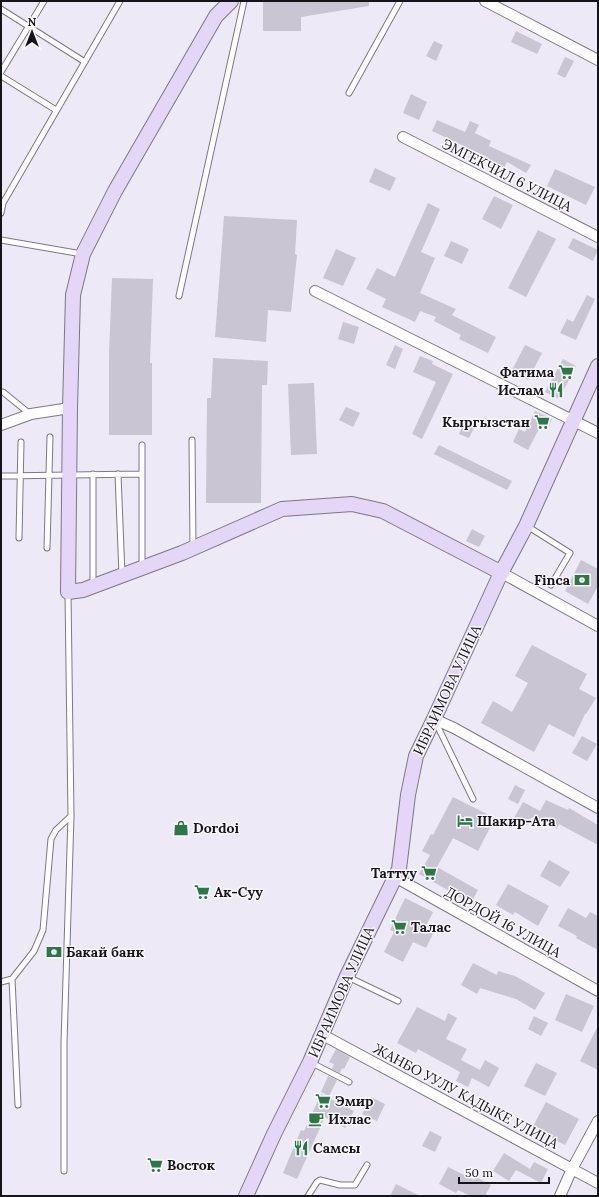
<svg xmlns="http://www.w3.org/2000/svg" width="599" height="1197" font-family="Lora,serif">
  <rect width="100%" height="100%" fill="#ede9f6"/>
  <path fill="#cac5d3" d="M263,1h106v5l-68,11v14h-38z
    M516,31l26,13 -5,10 -26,-12z
    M434,41l9,4 -7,16 -10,-5z
    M565,57l9,4 -9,17 -8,-4z
    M411,94l16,8 -8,18 -16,-7z
    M437,120l28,12 5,-11 9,4 -4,8 16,8 -2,5 42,19 -5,8 -19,-11 -3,6 -17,-7 2,-3 -57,-27z
    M375,168l21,10 -6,13 -21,-9z
    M555,169l40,18 -9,18 -39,-19z
    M494,196l19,9 -12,24 -19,-10z
    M428,203l12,6 -19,43 14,6 -15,35 36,16 -4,6 44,22 -8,16 -29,-14 2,-4 -27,-14 2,-4 -16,-6 -5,11 -33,-15 4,-8 -20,-10 11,-21 18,9z
    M224,216l73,4 -2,34 2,1 -6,57 -23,-2 -2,32 -51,-5z
    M538,230l18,9 -30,58 -18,-9z
    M573,238l25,12 -5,11 -25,-13z
    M451,241l18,8 -7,15 -18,-8z
    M336,249l20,9 -13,28 -20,-8z
    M112,278l41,1 -3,84h2v72h-43v-81z
    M587,295l8,4 -19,41 -16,-7 7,-14 6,3z
    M343,322l16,5 -5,17 -16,-5z
    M395,345l8,4 -8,20 -9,-4z
    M525,345l17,8 -14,27 -17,-8z
    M420,356l13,5 -1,3 21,10 -31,65 -10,-5 24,-52 -23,-10z
    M213,358l55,3 -1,24h-5l-1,118h-55l1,-105h4z
    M563,359l13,7 -17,33 -14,-7z
    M314,383l3,71 -26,1 -3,-71z
    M346,407l14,6 -7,14 -14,-7z
    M535,411l17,8 -5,11 -7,-3 -12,23 -15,-8 6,-13 6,3z
    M465,421l10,5 -6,12 -10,-4z
    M439,445l73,36 -5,9 -73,-36z
    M472,529l13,7 -6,11 -13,-6z
    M581,560l17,9v17l-10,18 -23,-13z
    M532,645l55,29 -8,15 17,9 -10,16h-1l-11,23 -25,-13 -15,28 -53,-29 12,-22 19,11 16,-29 -13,-7z
    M582,736l15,8 -10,17 -15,-8z
    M515,785l10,5 -7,14 -10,-5z
    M453,797l42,21 -17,33 -25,-13 -16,29 41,23 -7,13 -52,-29 11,-19 -8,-4 9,-17 2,1z
    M546,800l22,10 1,-2 29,17v20l-39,-21 -2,5 -25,-12 -4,8 -14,-7 9,-16 17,9z
    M549,860l21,12 -10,15 -20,-11z
    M508,884l41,22 -11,20 -23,-14 -2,3 -17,-10z
    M405,898l28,14 -8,16 9,4 -8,16 -13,-6 -10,20 -19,-10 10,-20 -4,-2z
    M568,908l18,10 4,-6 8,4v34l-22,-12 1,-2 -19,-10z
    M473,963l24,12 1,-4 17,5 30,17 -10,17 -19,-11 -36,-11 -3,6 -16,-9z
    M566,994l28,12 -12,26 -27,-12z
    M417,1007l28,14 3,-8 9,5 -11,21 21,10 -6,11 19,10 5,-10 14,8 -10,19 -17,-9 -4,9 -12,-6 4,-9 -42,-23 -2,4 -19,-10z
    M534,1016l14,7 -7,13 -13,-7z
    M598,1026v44l-18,-9z
    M336,1049l14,8 -6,12 -2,-1 -2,5 -8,-4 2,-5 -5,-2z
    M536,1063l21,10 -12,23 -21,-10z
    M328,1076l9,4 -8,16 -8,-4z
    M321,1094l33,17 -9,17 -20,-11 -28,62 -14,-6 18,-43 3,1z
    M371,1097l14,7 -8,17 -15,-7z
    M546,1102l33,17 -14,26 -33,-17z
    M430,1131l12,6 -7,15 -13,-6z
    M504,1153l26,16 4,-7 14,7 -7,14 -25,-13 -7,11 -16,-10z
    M448,1167l26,13 2,-3 15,8 -6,11h-15l-12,-6 -2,3 -17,-9z
    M396,1184l24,12h-30z"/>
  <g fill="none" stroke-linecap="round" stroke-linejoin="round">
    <defs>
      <path id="lane" d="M1,9l84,53
        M1,72l43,-71
        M1,76l55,34
        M349,93l51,-92
        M1,213l2,-10 117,-202
        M1,240l81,14
        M179,296l65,-295
        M1,392h2l27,22
        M192,440l1,107
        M93,474v111
        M118,474l4,101
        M1,476l141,-2
        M527,526l43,27 -19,32
        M19,538l2,-96
        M47,548l3,-111
        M142,566v-121
        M435,721l38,78
        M348,977l50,24
        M1,982l11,-3
        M310,1062l39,20
        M18,1105l-6,-126 22,-28 9,-21 8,-91 5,-9 15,-14
        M64,1171v-128l7,-227 -3,-223
        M308,1196l9,-14 3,-2 20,5h15l12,-20"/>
      <path id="street" d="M485,1l113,59
        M403,137l195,100
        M315,291l283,142
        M1,425l30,-11 39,-6
        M502,573l96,53
        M434,719l20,9 144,80
        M395,877l203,114
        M321,1034l277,149
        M560,1196l12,-27 26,-48"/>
      <path id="secondary" d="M231,1l-15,15 -101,175 -32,63 -10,41 -3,113 -2,184 15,-2 99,-37 100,-44 70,-5 31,7 119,62
        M246,1196l28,-62 36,-72 37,-86 52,-107 9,-74 8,-39 18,-37 66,-144 26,-49 72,-160"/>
    </defs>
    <use href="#lane" stroke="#7c7884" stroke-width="7"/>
    <use href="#street" stroke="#7c7884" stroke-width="12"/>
    <use href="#secondary" stroke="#7c7884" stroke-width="16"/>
    <use href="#lane" stroke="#fff" stroke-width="5"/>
    <use href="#street" stroke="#fff" stroke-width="10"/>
    <use href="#secondary" stroke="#e4d6f7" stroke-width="14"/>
  </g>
  <defs>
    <symbol id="supermarket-bare" viewBox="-9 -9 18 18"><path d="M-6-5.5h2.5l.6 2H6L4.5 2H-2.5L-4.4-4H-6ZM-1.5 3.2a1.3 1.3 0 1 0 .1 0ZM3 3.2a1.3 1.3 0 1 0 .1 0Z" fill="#2d7745" stroke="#f9f7fd" stroke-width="2.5" paint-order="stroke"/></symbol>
    <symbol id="restaurant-bare" viewBox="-9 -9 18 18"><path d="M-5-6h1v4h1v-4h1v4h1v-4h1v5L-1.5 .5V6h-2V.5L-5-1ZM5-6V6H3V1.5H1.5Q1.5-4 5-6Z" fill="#2d7745" stroke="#f9f7fd" stroke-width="2.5" paint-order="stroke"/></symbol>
    <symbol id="bank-bare" viewBox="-9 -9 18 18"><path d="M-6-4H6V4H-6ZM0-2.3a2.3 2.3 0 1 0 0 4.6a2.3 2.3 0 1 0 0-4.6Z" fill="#2d7745" stroke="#f9f7fd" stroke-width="2.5" paint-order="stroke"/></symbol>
    <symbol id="hotel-bare" viewBox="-9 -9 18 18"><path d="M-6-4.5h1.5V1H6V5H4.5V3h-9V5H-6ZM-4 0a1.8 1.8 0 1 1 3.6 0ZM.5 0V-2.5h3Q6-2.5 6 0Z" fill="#2d7745" stroke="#f9f7fd" stroke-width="2.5" paint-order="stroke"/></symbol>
    <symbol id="shop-bare" viewBox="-9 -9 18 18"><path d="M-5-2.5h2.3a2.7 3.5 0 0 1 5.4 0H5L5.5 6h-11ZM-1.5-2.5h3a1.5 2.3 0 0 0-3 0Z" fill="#2d7745" stroke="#f9f7fd" stroke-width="2.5" paint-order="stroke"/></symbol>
    <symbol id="cafe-bare" viewBox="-9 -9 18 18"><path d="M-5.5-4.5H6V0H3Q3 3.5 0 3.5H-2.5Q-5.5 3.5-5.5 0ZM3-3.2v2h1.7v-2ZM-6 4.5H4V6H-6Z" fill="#2d7745" stroke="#f9f7fd" stroke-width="2.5" paint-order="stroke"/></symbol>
  </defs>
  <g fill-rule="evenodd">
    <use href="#supermarket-bare" x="555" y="361" width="22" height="22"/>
    <use href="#restaurant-bare" x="545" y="379" width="22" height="22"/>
    <use href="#supermarket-bare" x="531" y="411" width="22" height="22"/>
    <use href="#bank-bare" x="571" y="569" width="22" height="22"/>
    <use href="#hotel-bare" x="454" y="810" width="22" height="22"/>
    <use href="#shop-bare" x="170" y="817" width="22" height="22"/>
    <use href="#supermarket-bare" x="418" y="862" width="22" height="22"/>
    <use href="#supermarket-bare" x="191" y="881" width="22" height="22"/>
    <use href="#supermarket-bare" x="388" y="916" width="22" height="22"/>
    <use href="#bank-bare" x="43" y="941" width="22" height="22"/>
    <use href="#supermarket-bare" x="312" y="1090" width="22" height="22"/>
    <use href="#cafe-bare" x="305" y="1108" width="22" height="22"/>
    <use href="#restaurant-bare" x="290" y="1137" width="22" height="22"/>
    <use href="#supermarket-bare" x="144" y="1154" width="22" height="22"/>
  </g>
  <g text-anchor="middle" stroke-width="3" stroke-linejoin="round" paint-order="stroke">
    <g font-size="14" fill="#151418" stroke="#f9f7fd">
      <text transform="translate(507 175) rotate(27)" y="5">ЭМГЕКЧИЛ 6 УЛИЦА</text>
      <text transform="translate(447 690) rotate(-65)" y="5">ИБРАИМОВА УЛИЦА</text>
      <text transform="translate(503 922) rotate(29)" y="5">ДОРДОЙ 16 УЛИЦА</text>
      <text transform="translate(341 992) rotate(-66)" y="5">ИБРАИМОВА УЛИЦА</text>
      <text transform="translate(466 1096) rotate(28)" y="5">ЖАНБО УУЛУ КАДЫКЕ УЛИЦА</text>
    </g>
    <g font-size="14" font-weight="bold" fill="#151418" stroke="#f9f7fd" text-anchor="start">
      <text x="554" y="377" text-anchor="end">Фатима</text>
      <text x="544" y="395" text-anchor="end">Ислам</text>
      <text x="530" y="427" text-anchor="end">Кыргызстан</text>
      <text x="570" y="585" text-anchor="end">Finca</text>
      <text x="477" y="826">Шакир-Ата</text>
      <text x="193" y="833">Dordoi</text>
      <text x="417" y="878" text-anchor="end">Таттуу</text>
      <text x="214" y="897">Ак-Суу</text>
      <text x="411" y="932">Талас</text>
      <text x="66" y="957">Бакай банк</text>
      <text x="335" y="1106">Эмир</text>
      <text x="328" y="1124">Ихлас</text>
      <text x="313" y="1153">Самсы</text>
      <text x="167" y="1170">Восток</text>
    </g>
  </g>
  <rect width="599" height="1197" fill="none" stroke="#151418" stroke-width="4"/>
  <g transform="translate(32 32)" stroke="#f9f7fd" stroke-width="3" paint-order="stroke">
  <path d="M0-3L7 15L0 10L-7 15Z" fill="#151418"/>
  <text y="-6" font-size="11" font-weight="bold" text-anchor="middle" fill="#151418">N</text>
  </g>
  <path d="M459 1177v6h90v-6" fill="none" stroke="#151418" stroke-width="2"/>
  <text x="465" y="1177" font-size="12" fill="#151418" stroke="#f9f7fd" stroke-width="3" paint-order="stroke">50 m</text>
</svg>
